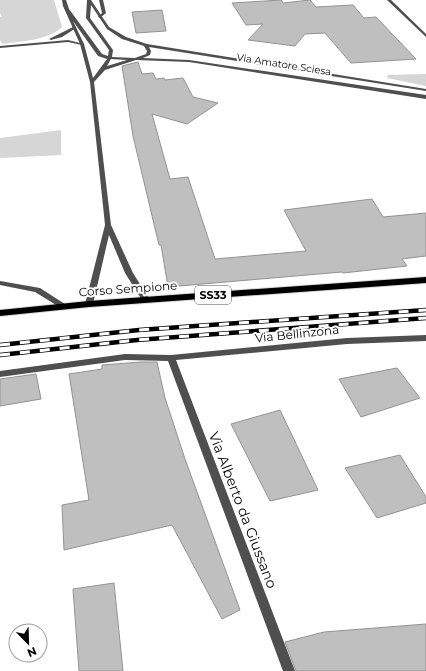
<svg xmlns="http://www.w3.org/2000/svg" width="426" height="671" font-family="Montserrat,sans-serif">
  <rect width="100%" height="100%" fill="#fff"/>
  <path fill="#d6d6d6" d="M0,0h54l8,27c-16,14 -40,14 -60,17l-2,-4v-23h2l-2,-4z
    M426,74v12l-39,-8 1,-3z
    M61,130v25l-61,3v-20z"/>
  <path fill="#bfbfbf" stroke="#939393" d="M281,0l2,3 27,-3 6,7 37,-2 11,13 12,-1 40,42 -65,4 -26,-30 -20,1 -10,12 -47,-6 15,-16 -17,1 -14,-22z
    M162,10l4,21 -30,2 -4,-21z
    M138,62l4,12 11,-1 3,6 8,-1 1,2 18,-2 10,19 25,6 -31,21 -35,-10 18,65 18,-2 27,82 91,-8 -22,-41 88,-11 11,18 43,-4v43l-24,3 5,7 -64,7 -1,-1 -174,15 -7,-42h-2l-26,-109 -11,-70z
    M140,362h17l8,36 20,61 55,151 -18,9 -50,-94 -108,25 -2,-45 27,-5 -20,-126 33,-5v-4z
    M397,368l23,30 -59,19 -22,-38z
    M36,374l5,25 -41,7v-27z
    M280,410l38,80 -48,11 -39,-77z
    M400,455l26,42v6l-49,15 -32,-50z
    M114,583l9,88h-44l-6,-82z
    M426,624v47h-130l-11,-29 39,-10z"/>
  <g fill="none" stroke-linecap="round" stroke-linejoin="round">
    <defs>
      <path id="primary" d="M426,277v6l-337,24 -89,9v-6l89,-9z"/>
    </defs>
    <use href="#primary" stroke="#dbdbdb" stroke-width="2"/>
    <path fill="#4f4f4f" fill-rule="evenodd" d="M99,0h4l3,13 -6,5 -2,-1 4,-4z"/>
    <path fill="#4f4f4f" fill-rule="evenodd" d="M387,0h4l35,34v3z
      M73,27l3,1 -14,9 -11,3 -2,-1z
      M68,40l16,4 -2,1 -14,-3 -68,6v-2z
      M0,281l40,7 28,18 -1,2h-6l-26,-16 -35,-7z
      M426,335v6l-79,3 -171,16 119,311h-12l-115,-310 -43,-1 -125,17v-6l125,-17 46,1 176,-17z"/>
    <path fill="#4f4f4f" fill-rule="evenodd" d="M62,0h4l3,9 33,45 6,2 1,-6 -23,-32 1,-18h4l18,27 17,10 21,7 279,45v2l-277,-44 2,4 -1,4 -7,3 46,2 237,35v4l-237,-37 -53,-2 -31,10 -11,12 17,143 22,48 17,27 -4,2 -4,-2 -17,-27 -16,-38 -16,69 -4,2h-3l-1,-2 20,-79 -15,-143 -10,-38 -17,-38zM91,5l16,24 15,10 22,7 3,5 -1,3 -11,4 -23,-1 1,-7 -23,-32zM73,21l25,35 9,3 -14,19 -9,-34zM111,59l16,1 -20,6z"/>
    <use href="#primary" fill="#000" fill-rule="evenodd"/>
    <defs>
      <path id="rail" d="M0,345l139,-15 287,-20
        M0,355l137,-15 289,-22"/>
    </defs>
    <use href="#rail" stroke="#000" stroke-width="4.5"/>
    <use href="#rail" stroke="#fff" stroke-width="3" stroke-dasharray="10" stroke-linecap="butt"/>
  </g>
  <g text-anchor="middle" stroke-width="4" stroke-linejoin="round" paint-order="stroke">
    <g font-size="10" fill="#000" stroke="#fff">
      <text transform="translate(284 64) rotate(9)" y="4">Via Amatore Sciesa</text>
    </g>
    <rect fill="#fff" stroke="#4c4c4c" stroke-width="1" x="195" y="286" width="36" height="18" rx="3"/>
    <g font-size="11" font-weight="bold" fill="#000">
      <text x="213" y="299">SS33</text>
    </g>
    <g font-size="12" fill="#000" stroke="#fff">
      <text transform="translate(128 289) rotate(-4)" y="4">Corso Sempione</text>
      <text transform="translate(297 334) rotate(-6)" y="4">Via Bellinzona</text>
    </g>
    <g font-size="14" fill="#000" stroke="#fff">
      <text transform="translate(243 510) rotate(69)" y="5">Via Alberto da Giussano</text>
    </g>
  </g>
  <g transform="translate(28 643) rotate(157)"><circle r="19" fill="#ffffff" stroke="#999999"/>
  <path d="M0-3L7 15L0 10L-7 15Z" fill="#000000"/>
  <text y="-6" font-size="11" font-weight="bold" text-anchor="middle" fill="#000000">N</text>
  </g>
</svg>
